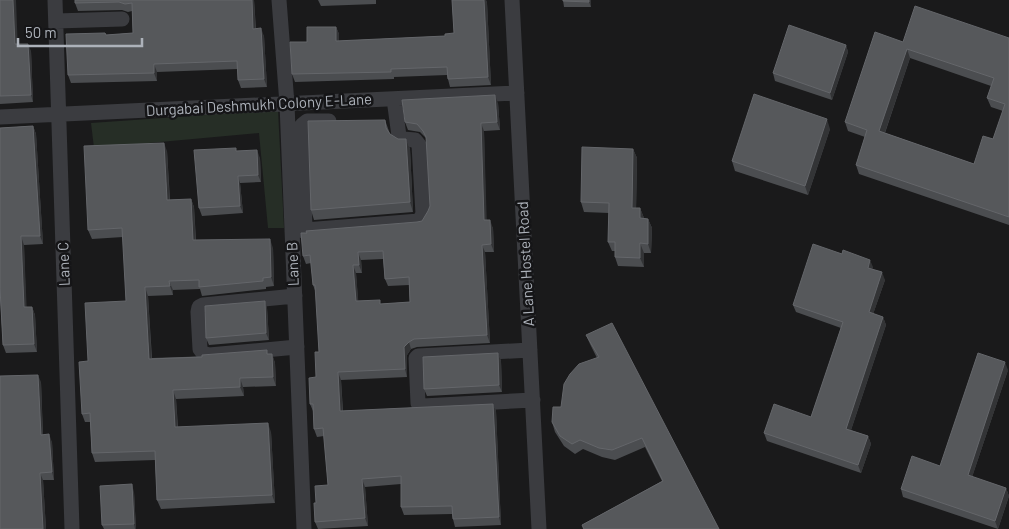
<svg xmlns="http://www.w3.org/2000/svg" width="1009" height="529" font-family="Barlow,sans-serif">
  <rect width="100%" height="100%" fill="#1a1a1b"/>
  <path fill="#262e26" d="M278,110l6,118h-16l-9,-95 -165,15 -3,-25z"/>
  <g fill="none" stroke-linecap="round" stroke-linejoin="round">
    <path stroke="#3b3c40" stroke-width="15" d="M55,0l17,529
      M279,0l8,104 17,425
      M512,0l27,529
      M56,21l66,-2
      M0,117l517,-24
      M305,229l-3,-104 5,-4h22
      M292,231l127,-10 4,-7 -4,-69 -4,-5 -12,-1 -4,-3 -5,-37
      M295,296l-92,9 -4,2 -1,5 2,37 3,4 6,2 88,-8
      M530,350l-112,6 -2,2 2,45 5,3 110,-6"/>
  </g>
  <path fill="#4b4d50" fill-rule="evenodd" d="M0,0l18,44 13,7 2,51 -33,2z
    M75,0h179l2,29 8,7 3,51 -26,1 -3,-8v-11l-81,3v9l-86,2 -3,-8 37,-42 1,2 27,-2 -1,-22 -4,1 -6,-2 -44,1 -3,-8z
    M318,0h58v4l-55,2z
    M452,0h34l1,3 4,82 -41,2 -3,-12 -53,2v2l-99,3 -3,-8 15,-32 29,-15 3,7v7l106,-5 9,-3z
    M563,0h28v7h-27z
    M1009,38v187l-150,-51 -3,-9 9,-28 -17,-6 -3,-9 58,-80zM910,58l81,28 -4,12 4,9 12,4 -10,28 -19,25 -89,-31z
    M846,45l2,7 -16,48 -57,-19 -2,-8z
    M498,103l2,27 -16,1 2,89 7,8 1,24h-9l5,91 -73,4 -6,2 -4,6v22l-66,3 2,31 150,-7 3,7 5,114 -46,2 -2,-8 -1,-5 -48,1 -3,-8v-23l-36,3 3,39 -50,3 -3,-7 1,-19 12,-18 -4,-49 -7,1 -3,-8 -1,-18 -3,-7 6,-27 3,-25 -3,-59 -3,-8 -2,-22 -5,1 -3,-8 119,-35 6,-10 2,-5 -4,-68 -6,-6 -12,-2 -3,-8zM383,259l2,20 3,7 21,-1 1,17 -29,2 -23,-3 -2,-28h6l-1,-13z
    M385,120l5,14 8,5h8l4,10 3,63 -99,8 -3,-10z
    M33,126l3,8 7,110 -19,1 2,62h6l3,8 2,37 -31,1 -3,-8 -3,-49v-168z
    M830,129l-22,66 -73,-24 -3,-10z
    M633,149l4,9 -1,50h4l4,10 4,1 4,9 -1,25h-7v14l-26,-1 -3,-9v-6h-3l-4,-9 1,-29 -25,-1 -3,-10z
    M167,151l3,49 21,-1 3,8 2,33 77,8 1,38 -8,1v2l-64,7 -2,-7 -27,1v5l-25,1 4,62 120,-4 3,9 1,23 -33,1 1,9 -68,3 2,28 93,5 4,71 -114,6 -4,-9 -2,-40 -60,2 -3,-9 -2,-31h-5l-3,-8 6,-53 38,-60 -3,-64 -31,2 -4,-9z
    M237,151l23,7 1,24 -21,1 3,30 -41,3 -3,-8z
    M873,267l-1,2 13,11 -12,34 10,3 3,8 -35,105 17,6 3,8 -10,29 -94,-32 -3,-8 47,-16 30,-89 -45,-16 -3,-7z
    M265,301l2,7 2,32 -60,5 -3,-7z
    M586,335l133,194h-136l-1,-4 80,-44 -17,-34 -30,13 -13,-3 -19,-8 -8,5 -11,-8 -9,-14 -3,-10 9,-15 36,-49 -7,-14z
    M498,353l3,8 1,31 -75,4 -3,-7z
    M1008,370l-36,107 34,11 3,8 -11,33 -95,-32 -2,-8 39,-23z
    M41,382l2,53 9,7 2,38h-11l3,49h-46z
    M134,492l2,37h-32l-2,-4z"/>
  <path fill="#333436" d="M13,0h3l2,52 -3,-8z
    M252,0h2l2,37 -3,-8z
    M484,0h2l1,3 4,82 -3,-8z
    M589,0h2v7l-2,-5z
    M336,27l3,7v15l-3,-8z
    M261,28l3,8 3,51 -3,-8z
    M28,44l3,7 2,51 -2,-7z
    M846,45l2,7 -16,48 -2,-7z
    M907,49l3,9 -28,83 -3,-10z
    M154,64l3,8v9l-3,-8z
    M495,95l3,8 2,27 -3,-8z
    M827,119l3,10 -22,66 -3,-9z
    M481,123l3,8 3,97 -3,-8z
    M33,126l3,8 7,110 -3,-8z
    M406,139l4,10 3,63 -3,-10z
    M164,143l3,8 3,57 -3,-8z
    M633,149l4,9 -1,59 -4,-9z
    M257,150l3,8 1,24 -3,-7z
    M238,176l2,7 3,30 -3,-7z
    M191,199l3,8 2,42 -3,-9z
    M640,208l4,10 -1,10 -3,-10z
    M648,219l4,9 -1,25 -3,-9z
    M490,220l3,8 1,24 -3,-8z
    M21,236l3,9 3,70 -3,-8z
    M270,239l3,9 1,38 -3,-9z
    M640,243l4,10v14l-4,-9z
    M482,245l3,7 5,91 -3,-8z
    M358,252l3,8 1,13 -3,-8z
    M870,260l3,7 -3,8 -2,-7z
    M353,265l3,8 3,36 -3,-8z
    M882,272l3,8 -14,40 -2,-8z
    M169,281l4,9v5l-3,-9z
    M145,287l3,9 4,71 -3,-8z
    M265,301l2,7 2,32 -3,-7z
    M32,307l3,8 2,37 -3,-8z
    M883,317l3,8 -37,111 -3,-7z
    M409,342l2,7 -4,6v22l-2,-8 -1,-22z
    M498,353l3,8 1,31 -3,-7z
    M272,354l3,9 1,23 -3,-9z
    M1005,362l3,8 -38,113 -2,-8z
    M338,372l3,8 2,39 -3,-8z
    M38,375l3,7 2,60 -2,-7z
    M240,378l3,9 1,9 -4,-9z
    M173,390l3,9 2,37 -3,-9z
    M493,404l3,7 5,114 -2,-8z
    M268,423l3,9 4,71 -3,-8z
    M49,434l3,8 2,38 -2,-8z
    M868,436l3,8 -10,29 -3,-8z
    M40,473l3,7 3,49h-3z
    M362,479l3,8 3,39 -3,-8z
    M132,484l2,8 2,37h-1l-1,-5z
    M1006,488l3,8 -11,33 -3,-8z"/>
  <path fill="#56585b" stroke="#64666a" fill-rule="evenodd" d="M0,0h13l2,44h13l3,51 -31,1z
    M75,0h177l1,29 8,-1 3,51 -26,1 -1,-19 -83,3v9l-86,2 -2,-41 39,-1 1,2 27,-2 -1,-30 -7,1 -6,-2 -44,1z
    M452,0h32l4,77 -40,2 -1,-12 -56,2v3l-99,2 -2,-32h17v-15h29v14l109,-5v-2l9,-1z
    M563,0h26v2l-26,-1z
    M915,6l94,32v179l-153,-52 11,-35 -22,-8 30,-90 28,10zM907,49l87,29 -7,20 18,6 -12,35 -10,-3 -9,28 -95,-33z
    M789,25l57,20 -16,48 -57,-20z
    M754,94l73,25 -22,67 -73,-25z
    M495,95l2,27 -16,1 3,97h6l1,24 -9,1 5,90 -73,4 -5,3 -5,5 1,22 -67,3 2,39 153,-7 6,113 -46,2 -1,-13 -51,1v-31l-39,3 3,39 -50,4 -1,-19h2l-1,-17 13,-1 -5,-57 -9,1 -1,-25h-3l-1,-26 7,-1 -1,-25h4l-4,-67h-2l-3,-30 -7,1 -2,-23h6l-1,-2 111,-9 5,-1 6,-10 2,-5 -4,-69 -3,-6 -6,-7 -12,-2 -3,-22zM383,251l2,28 24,-2 1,25 -30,2v-4l-24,1 -3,-36h6l-1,-13z
    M385,120l1,8 4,6 8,5h8l4,63 -99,8 -3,-89z
    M33,126l7,110h-19l3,71h8l2,37 -31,1 -3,-57v-160z
    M164,143l3,57 24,-1 2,41 77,-1 1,38 -8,1v3l-64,6v-7l-30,1 1,5 -25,1 4,72 53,-2v-2l65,-5v4h5l1,23 -33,1v9l-67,3 2,37 93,-4 4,72 -115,5 -2,-49 -63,2 -2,-40 -8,1 -3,-52 9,-1 -3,-58 41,-2 -4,-73 -34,2 -4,-84z
    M582,147l51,2 -1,59h8v10l8,1v25l-8,-1v15l-25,-1v-15h-7l1,-39 -28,-1z
    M236,148v3l21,-1 1,25 -20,1 2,30 -41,2 -5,-58z
    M813,244l29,10 1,-4 27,10 -2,8 14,4 -13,40 14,5 -37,112 22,7 -10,29 -94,-32 10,-29 37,13 32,-95 -50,-17z
    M265,301l1,32 -60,5 -1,-32z
    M612,323l107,206h-135l-2,-4 81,-44 -21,-43 -30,12 -13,-2 -19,-8 -8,4 -12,-8 -8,-14 1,-15h8l3,-23 6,-10 9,-10 20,-7 -13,-22z
    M498,353l1,32 -75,4 -1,-32z
    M978,353l27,9 -37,113 38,13 -11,33 -94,-32 11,-33 28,10z
    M38,375l3,60 8,-1 3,38 -12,1 3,56h-43v-153z
    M132,484l2,40 -32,1 -2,-39z"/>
  <g text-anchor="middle" stroke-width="5" stroke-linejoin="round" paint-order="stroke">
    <g font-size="15" fill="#adb2ba" stroke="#151517">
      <text transform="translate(259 105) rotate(-3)" y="5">Durgabai Deshmukh Colony E-Lane</text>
      <text transform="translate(64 264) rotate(-92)" y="5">Lane C</text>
      <text transform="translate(293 264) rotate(-92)" y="5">Lane B</text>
      <text transform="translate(526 264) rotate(-93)" y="5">A Lane Hostel Road</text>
    </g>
  </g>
  <path d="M18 38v8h124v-8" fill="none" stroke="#adb2ba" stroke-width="2.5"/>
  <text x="25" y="38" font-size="15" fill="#adb2ba" stroke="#151517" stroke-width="4" paint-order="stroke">50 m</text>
</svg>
